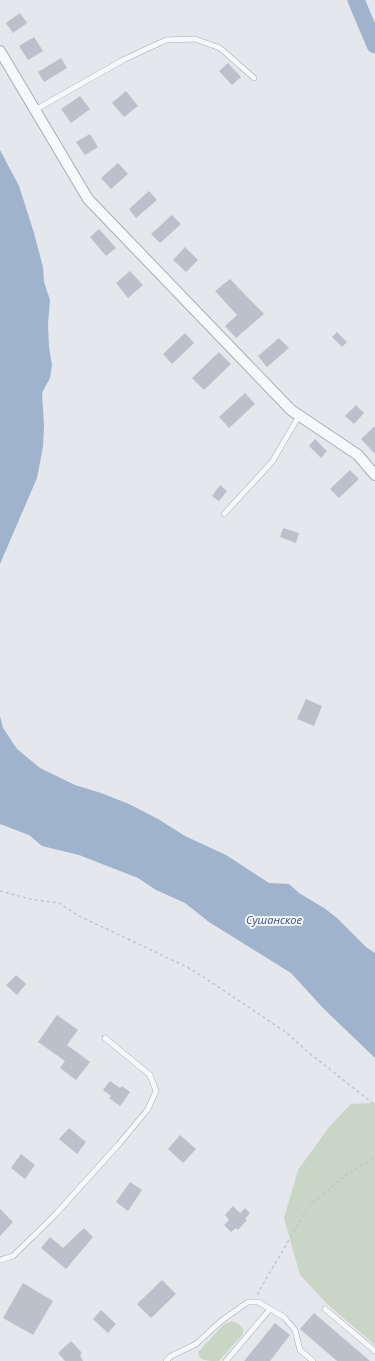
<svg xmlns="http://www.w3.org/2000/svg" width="375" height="1361" font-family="'Open Sans',sans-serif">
  <rect width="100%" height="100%" fill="#e4e7ec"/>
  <path fill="#c9d6c5" d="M375,1103v242l-48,-41 -27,-29 -16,-57 14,-48 31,-43 22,-23z
    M232,1321c7,3 12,5 11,13l-24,27c-8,0 -24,0 -20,-10l25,-27z"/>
  <path fill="#9fb4cc" d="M0,150l19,36 15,47 9,34 1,15 6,18 -2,24 1,23 3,18 -2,13 -8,15 2,32 -1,22 -6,31 -37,86z
    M0,716l3,12 14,21 23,19 35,17 26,8 28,11 29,15 27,17 41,19 43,28 20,1 10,9 25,15 13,10 29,29 9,6v105l-52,-50 -32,-35 -82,-51 -24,-19 -29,-13 -18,-12 -59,-23 -37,-9 -13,-11 -29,-11z"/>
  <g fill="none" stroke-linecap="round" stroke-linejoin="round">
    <path stroke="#9fb4cc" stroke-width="17" d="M356,0l19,45"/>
  </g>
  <path fill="#bbc0ca" d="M20,13l7,10 -14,10 -7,-10z
    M34,37l9,14 -15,9 -9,-14z
    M61,58l6,10 -23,14 -6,-10z
    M228,63l13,14 -9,8 -13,-14z
    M126,91l12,15 -14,11 -12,-14z
    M80,96l10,13 -19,14 -10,-14z
    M90,134l8,13 -13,8 -9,-13z
    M118,163l10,11 -17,15 -10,-11z
    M149,191l8,9 -21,18 -7,-9z
    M172,215l9,9 -21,19 -9,-9z
    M99,229l17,19 -10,8 -16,-19z
    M185,247l13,13 -12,12 -13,-12z
    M130,271l13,14 -15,13 -12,-15z
    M230,279l34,35 -28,24 -11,-12 12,-11 -22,-24z
    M337,332l10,10 -5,5 -10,-10z
    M185,333l9,10 -22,21 -9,-10z
    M279,338l10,10 -22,19 -9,-11z
    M219,352l12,12 -27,26 -12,-12z
    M245,393l10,11 -26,24 -10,-11z
    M356,405l8,8 -10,11 -9,-8z
    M375,426v28l-14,-15z
    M315,439l12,12 -6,7 -12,-12z
    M350,470l9,9 -20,19 -9,-9z
    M220,485l7,6 -8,10 -7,-5z
    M283,528l16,5 -3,10 -16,-6z
    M306,699l16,7 -8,20 -17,-7z
    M16,975l10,9 -9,11 -11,-10z
    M57,1015l21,15 -11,15 23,17 -14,18 -16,-12 5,-7 -27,-19z
    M110,1081l10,7 2,-2 8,6 -10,14 -11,-8 2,-2 -8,-6z
    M69,1128l17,14 -9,12 -18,-15z
    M180,1135l16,14 -13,14 -15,-14z
    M21,1154l14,11 -10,14 -14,-11z
    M130,1182l12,8 -14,21 -12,-9z
    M233,1206l7,7 5,-5 5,5 -5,6 2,1 -9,10 -2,-2 -5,4 -7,-7 5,-5 -4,-5z
    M0,1209l13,13 -13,14z
    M84,1228l9,9 -27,32 -25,-21 9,-11 13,11z
    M162,1280l14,14 -25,24 -14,-14z
    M23,1283l30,18 -20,34 -30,-17z
    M101,1310l15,14 -8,9 -15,-14z
    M314,1313l56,48h-33l-37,-32z
    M275,1323l15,12 -20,26h-26z
    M71,1341l11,12 -2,2 3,6h-18l-7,-8z"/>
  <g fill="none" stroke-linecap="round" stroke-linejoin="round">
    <defs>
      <path id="service" d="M35,110l88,-50 43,-20 29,-1 25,9 34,30
        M224,514l48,-52 27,-46
        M0,1260l13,-4 41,-40 65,-72 29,-35 8,-18 -6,-16 -45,-37
        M325,1309l50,42
        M166,1361l5,-5 25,-12 25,-23 27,-19h10l26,15 11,13 5,20 13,11
        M226,1361l44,-52"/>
      <path id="minor" d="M0,51l88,148 203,211 67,45 17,20"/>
    </defs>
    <use href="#service" stroke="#a9aeb7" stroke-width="6"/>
    <use href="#minor" stroke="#a9aeb7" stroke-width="12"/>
    <path stroke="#c2c5cb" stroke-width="1.5" stroke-dasharray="3 3" stroke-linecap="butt" d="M0,891l34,9 25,3 18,12 110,52 18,11 82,55 21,19 67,53
      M258,1295l1,-4 50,-85 38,-32 28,-16"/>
    <use href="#service" stroke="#f7f8fa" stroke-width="5"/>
    <use href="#minor" stroke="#f7f8fa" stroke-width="10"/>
  </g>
  <g text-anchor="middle" stroke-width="4" stroke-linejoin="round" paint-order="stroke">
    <g font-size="11" font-style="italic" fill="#34527a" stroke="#f4f6f9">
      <text x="274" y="924">Сушанское</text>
    </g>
  </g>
</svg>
